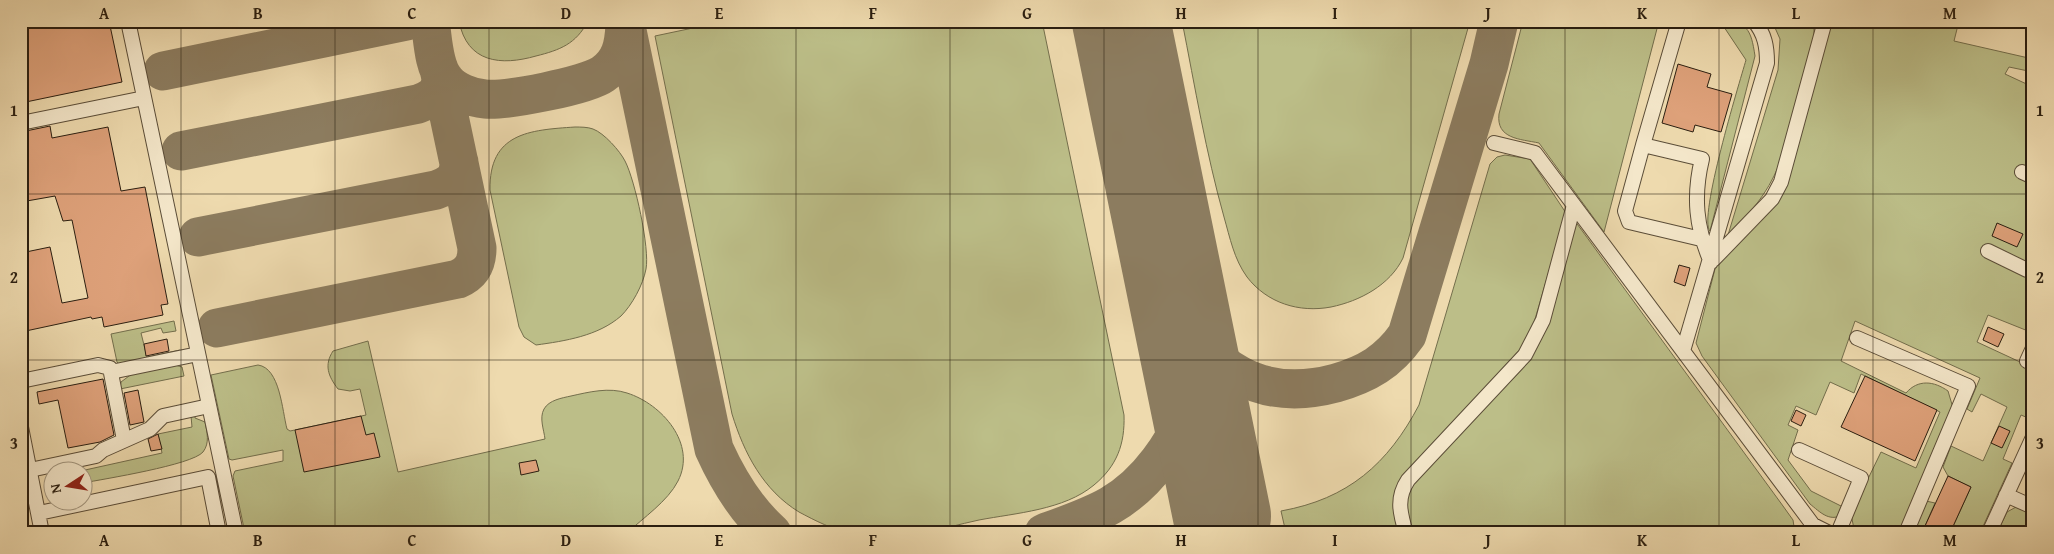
<svg xmlns="http://www.w3.org/2000/svg" width="2054" height="554" font-family="'Gentium Book Plus',serif">
  <rect width="100%" height="100%" fill="#eedaae"/>
  <filter id="stains"><feTurbulence type="fractalNoise" baseFrequency=".004" numOctaves="4"/><feColorMatrix values="0 0 0 0 .2 0 0 0 0 .09 0 0 0 0 .02 0 0 0 .5 -.17"/></filter>
  <radialGradient id="worn" r=".72"><stop offset=".6" stop-color="#630" stop-opacity="0"/><stop offset="1" stop-color="#630" stop-opacity=".3"/></radialGradient>
  <path fill="#bcbe88" stroke="#736e4c" d="M459,21h129c-12,23 -28,29 -52,35 -35,10 -69,7 -77,-35z
    M726,21h316l82,394c1,29 -7,51 -30,70 -30,25 -78,28 -115,35 -19,4 -39,10 -59,13 -19,2 -49,2 -68,0 -17,-2 -38,-13 -53,-21 -36,-22 -55,-59 -67,-98l-77,-378z
    M1182,21h288l-67,237c-13,27 -43,43 -72,49 -32,6 -64,-4 -84,-30 -13,-18 -17,-39 -23,-60 -18,-64 -29,-130 -42,-196z
    M1523,21h136l-55,211 -65,-89c-19,-4 -43,-4 -40,-29z
    M1720,21c27,0 31,8 35,35l-45,175c-12,-13 29,-147 36,-171z
    M1772,21h42v17l-35,127c-13,31 -28,47 -51,70l50,-165 2,-31z
    M1832,21h127l-5,20 79,18v13l-24,-5 -4,7 28,13v246l-45,-18 -11,27 56,26v52l-12,-5 -18,44 9,4 -32,70h-30l21,-46 -23,-11 -5,-9 8,-21 32,15 24,-54 -26,-13 -9,18 -5,-3 13,-31 -125,-57 -14,40 65,32c12,-14 28,-12 42,-2l5,17 -50,125h-41l-8,-4 -3,-15 30,-62 35,16 24,-56 -79,-38 -7,19 -24,-11 -14,33 -20,-9 -8,19 10,5 -10,30 23,31 34,17 -3,7c-13,7 -22,-3 -32,-11l-108,-148 -6,-13 20,-78 71,-83z
    M575,127c5,0 13,0 18,2 11,4 27,22 32,32 10,19 25,88 21,108 -3,16 -14,36 -25,47 -23,20 -56,25 -85,29l-12,-8 -5,-10 -29,-137c-1,-57 39,-60 85,-63z
    M1505,155l25,4 36,54 -33,113 -9,19 -120,131 -2,57h-116l-5,-22c67,-12 107,-47 138,-106l71,-241 7,-7z
    M1575,221l208,285 10,14 2,13h-385l-7,-27 8,-23 114,-117 14,-24z
    M174,321l2,10 -13,2 -2,-5 -20,5 6,24 33,-7 -3,3 -58,11 -2,-2 -6,-28z
    M368,341l30,131 147,-33c-1,-9 -6,-21 -1,-30 5,-9 18,-11 27,-13 18,-4 38,-9 56,-3 35,11 70,51 51,88 -10,20 -35,37 -51,52h-382l-12,-57 2,-5 48,-10v-11l-51,10 -3,-1 -18,-84 47,-10c22,3 24,45 29,64l3,2 76,-16 -6,-26 -10,2 -12,-2c-10,-13 -14,-24 -5,-38z
    M175,365l7,2 2,9 -64,13 1,-7 12,-9z
    M195,415v3l10,4c2,10 5,21 -2,30 -11,13 -99,27 -120,31l-1,-11h-6l86,-19 -4,-19 34,-7 -1,-11z
    M1926,501l9,2 -10,23 14,7h-27z
    M2016,507l17,6v20h-36l10,-21z"/>
  <g fill="none" stroke-linecap="round" stroke-linejoin="round">
    <path stroke="#8c7c5f" stroke-width="39" d="M430,21c3,18 3,45 15,59 8,11 27,18 40,19 21,2 101,-13 118,-25 18,-12 21,-29 22,-49
      M625,21l89,428c14,31 32,61 58,84
      M163,71l244,-50
      M181,151l237,-47c16,-6 23,-11 23,-28
      M198,237l238,-47c16,-6 23,-11 23,-28
      M1178,300c27,70 84,103 158,83 31,-9 52,-21 71,-48l82,-271 10,-43
      M217,328l241,-49c14,-6 19,-16 19,-31l-38,-179
      M1044,533c50,-18 82,-28 115,-72 9,-12 18,-26 23,-40 5,-18 7,-38 9,-57"/>
    <path stroke="#8c7c5f" stroke-width="98" d="M1121,21l101,495"/>
  </g>
  <path fill="#dea17a" stroke="#2a1e10" d="M21,21h88l13,61 -101,21z
    M1678,64l33,10 -4,13 25,7 -11,38 -26,-7 -2,7 -31,-9z
    M50,126l2,12 56,-11 13,64 24,-4 23,117 -7,1 2,10 -59,12 -2,-10 -10,2 -1,-2 -70,15v-79l29,-6 12,56 26,-5 -16,-78 -9,1 -8,-25 -34,6v-70z
    M1997,223l26,11 -6,13 -25,-11z
    M1679,265l11,3 -5,18 -11,-4z
    M1988,327l16,7 -6,13 -15,-7z
    M167,339l2,12 -23,5 -2,-12z
    M1865,376l72,34 -22,51 -74,-34z
    M103,379l11,56 -14,7 -32,6 -10,-48 -19,4 -2,-12z
    M138,390l6,32 -14,3 -6,-32z
    M1796,410l10,5 -5,11 -10,-5z
    M361,416l5,19 8,-2 6,24 -76,15 -9,-42z
    M1999,426l11,5 -8,17 -11,-5z
    M158,434l4,15 -11,2 -3,-12z
    M536,460l3,11 -18,4 -2,-12z
    M1948,476l23,11 -21,46h-11l-14,-7z"/>
  <g fill="none" stroke-linecap="round" stroke-linejoin="round">
    <defs>
      <path id="minor" d="M128,21l108,512
        M1679,21l-36,124 59,14c-9,37 -6,69 9,103
        M21,123l123,-25
        M1494,143l41,10 278,372 16,8
        M1643,145l-18,66 4,11 72,17
        M2022,172l11,5
        M1988,251l39,19
        M1713,260l59,-61 9,-17 44,-161
        M1857,338l111,48 -62,147
        M2033,348l-6,13 6,2
        M1683,351l84,-288c0,-16 -2,-29 -13,-42
        M111,372l87,-18
        M21,381l77,-16 12,3 14,72
        M21,427l21,106
        M1799,450l62,28 -23,55
        M30,470l66,-14 7,-6 47,-21 13,-13 46,-10
        M2006,495l27,12
        M21,499l9,-13v-8
        M39,513l169,-36 11,56
        M1406,533c-6,-20 -10,-35 2,-53l117,-125 18,-35 31,-115
        M1989,533l44,-96"/>
    </defs>
    <use href="#minor" stroke="#5b4d38" stroke-width="16"/>
    <use href="#minor" stroke="#f4e7ca" stroke-width="14"/>
  </g>
  <path fill="none" stroke="#2a1e10" stroke-width="1" stroke-opacity="0.55" d="M181,21v512M335,21v512M489,21v512M643,21v512M796,21v512M950,21v512M1104,21v512M1258,21v512M1411,21v512M1565,21v512M1719,21v512M1873,21v512M21,194h2012M21,360h2012"/>
  <rect width="2054" height="554" fill="none" stroke="#eedaae" stroke-width="55"/>
  <g transform="translate(68 486) rotate(258)"><circle r="24" fill="#f4e7ca" stroke="#a39780"/>
  <path d="M0-4L9 19L0 12L-9 19Z" fill="#8f2418"/>
  <text y="-8" font-size="14" font-weight="bold" text-anchor="middle" fill="#2a1e10">N</text>
  </g>
  <rect x="28" y="28" width="1998" height="498" fill="none" stroke="#2a1e10" stroke-width="2"/>
  <g font-size="16" text-anchor="middle" font-weight="bold" fill="#2a1e10">
    <text x="104" y="19">A</text>
    <text x="258" y="19">B</text>
    <text x="412" y="19">C</text>
    <text x="566" y="19">D</text>
    <text x="719" y="19">E</text>
    <text x="873" y="19">F</text>
    <text x="1027" y="19">G</text>
    <text x="1181" y="19">H</text>
    <text x="1335" y="19">I</text>
    <text x="1488" y="19">J</text>
    <text x="1642" y="19">K</text>
    <text x="1796" y="19">L</text>
    <text x="1950" y="19">M</text>
    <text x="14" y="116">1</text>
    <text x="2040" y="116">1</text>
    <text x="14" y="283">2</text>
    <text x="2040" y="283">2</text>
    <text x="14" y="449">3</text>
    <text x="2040" y="449">3</text>
    <text x="104" y="546">A</text>
    <text x="258" y="546">B</text>
    <text x="412" y="546">C</text>
    <text x="566" y="546">D</text>
    <text x="719" y="546">E</text>
    <text x="873" y="546">F</text>
    <text x="1027" y="546">G</text>
    <text x="1181" y="546">H</text>
    <text x="1335" y="546">I</text>
    <text x="1488" y="546">J</text>
    <text x="1642" y="546">K</text>
    <text x="1796" y="546">L</text>
    <text x="1950" y="546">M</text>
  </g>
  <rect width="100%" height="100%" filter="url(#stains)"/>
  <rect width="100%" height="100%" fill="url(#worn)"/>
</svg>
